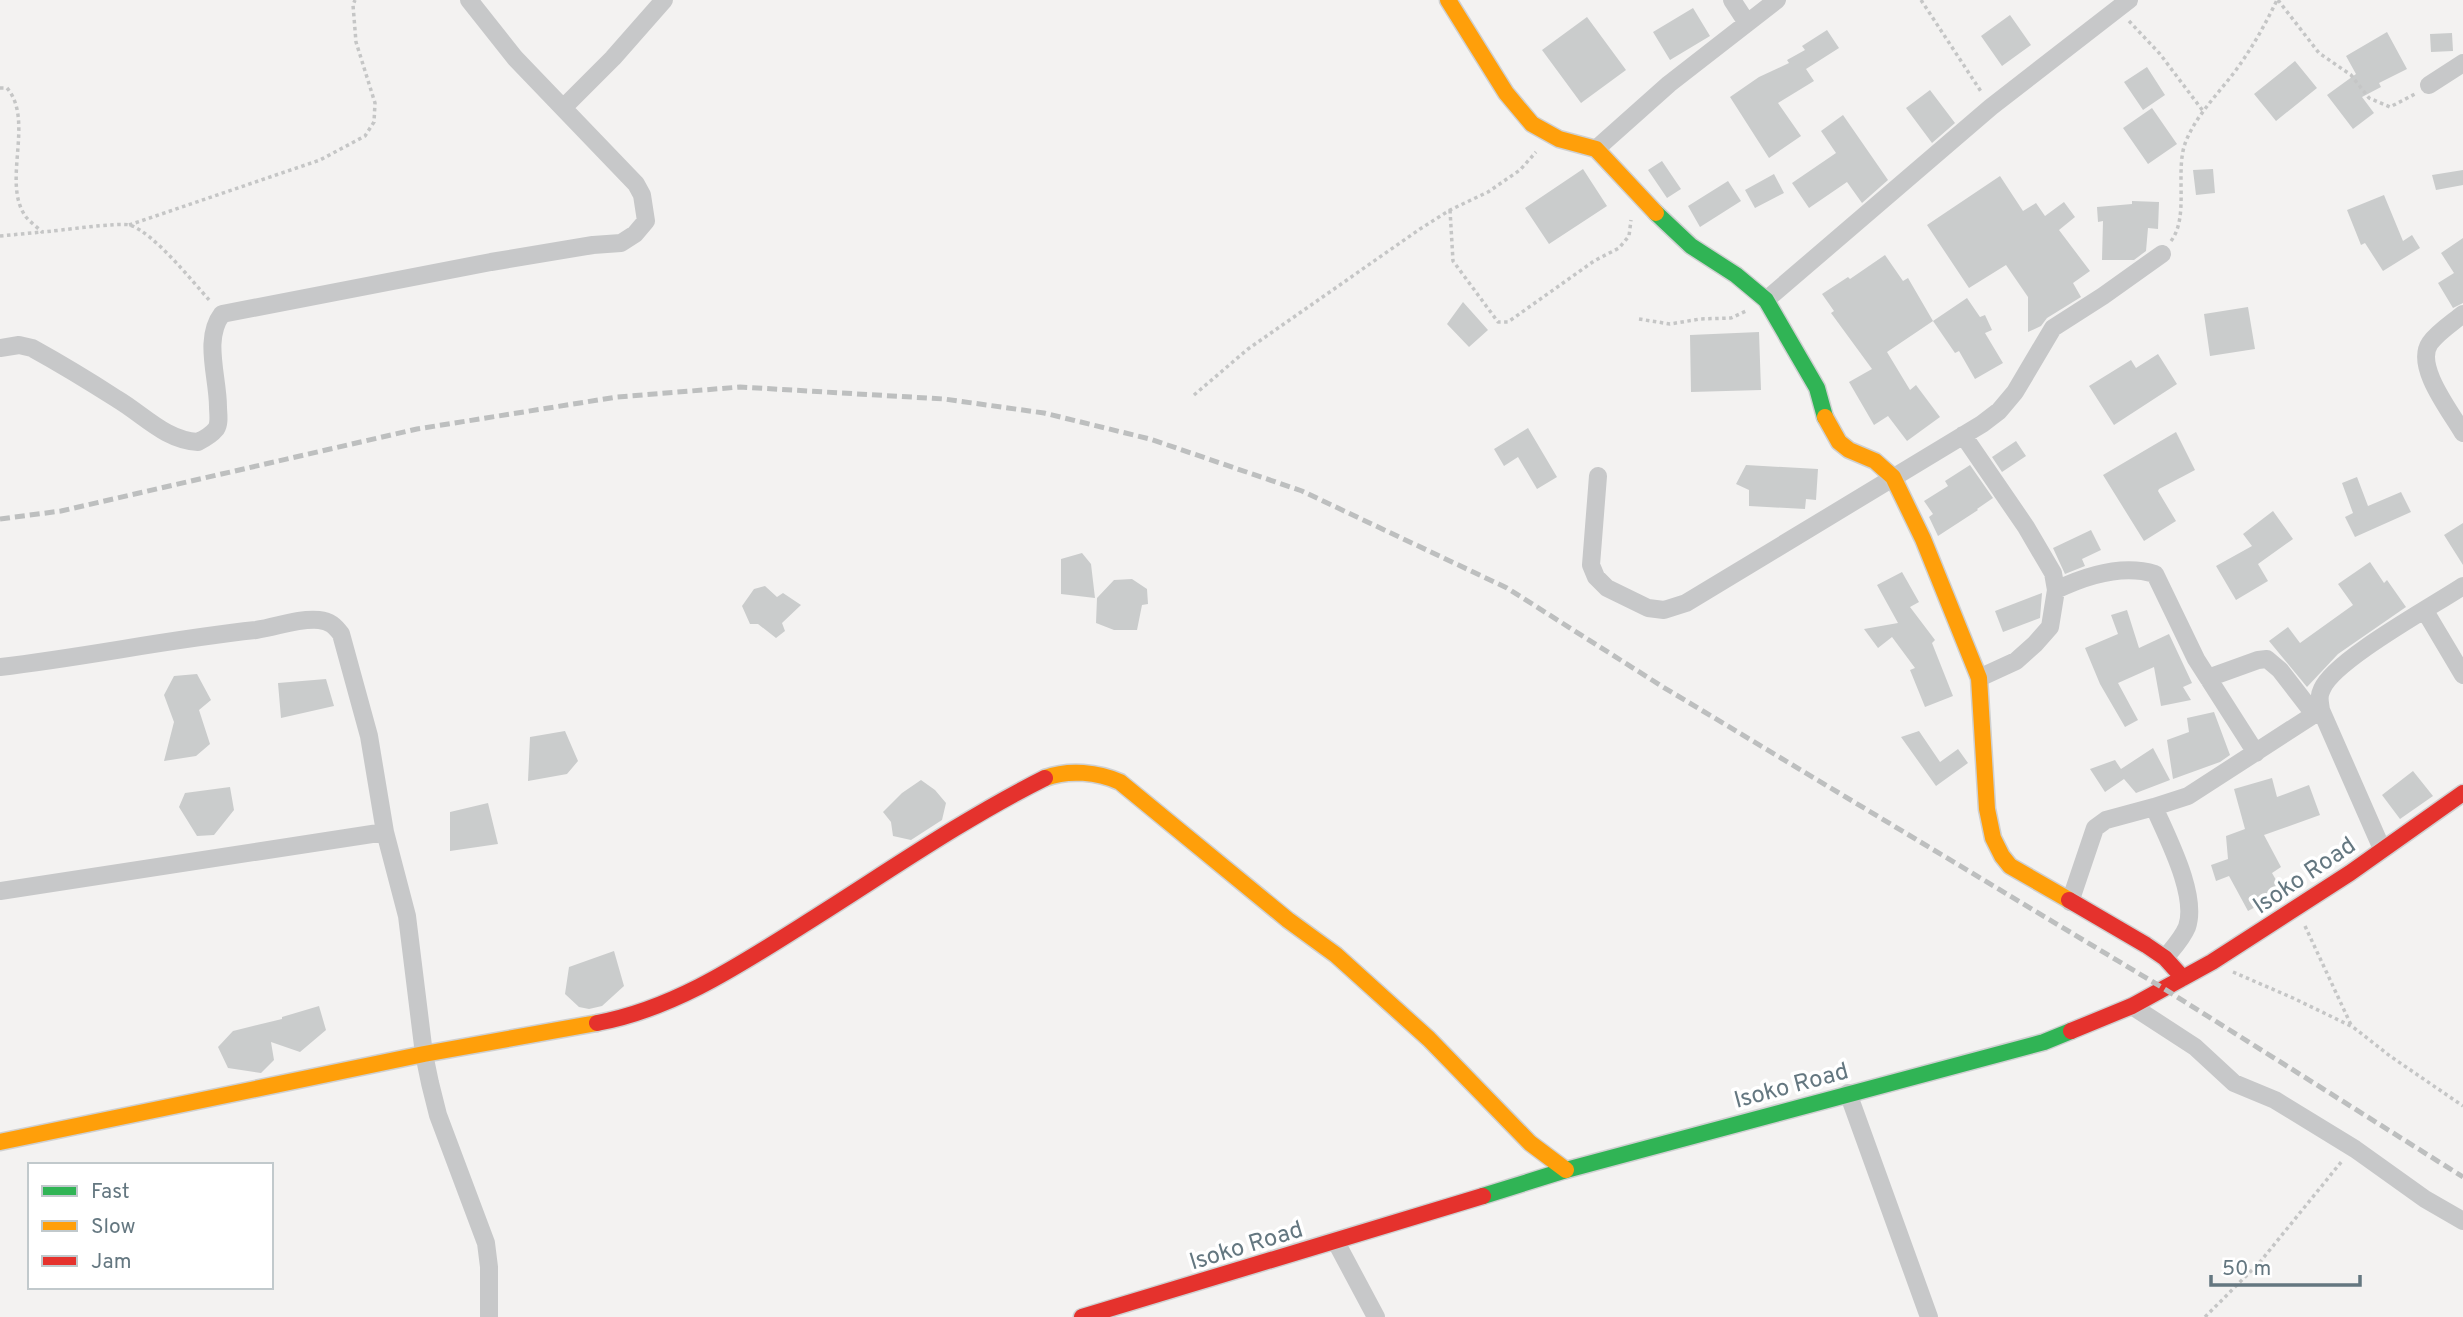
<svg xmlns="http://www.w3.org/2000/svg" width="2463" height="1317" font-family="Overpass,sans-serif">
  <rect width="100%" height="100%" fill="#f3f2f1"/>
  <path fill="#cacccc" d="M1693,8l17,28 -40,24 -17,-28z
    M2010,15l21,30 -29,21 -21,-30z
    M1587,17l39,53 -45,33 -39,-53z
    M1827,30l12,18 -33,21 8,12 -36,22 23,33 -32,22 -39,-61 29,-20 30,-14 -2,-3 18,-10 -3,-4z
    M2387,32l20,37 -28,14 2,4 -19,10 12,16 -21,16 -26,-34 29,-21 -10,-18z
    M2452,33l1,18 -22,1 -1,-18z
    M2295,61l22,27 -41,33 -22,-27z
    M2147,67l18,28 -22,15 -19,-28z
    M1930,90l25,33 -23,20 -26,-35z
    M2152,108l25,36 -29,20 -25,-36z
    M1843,115l45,65 -26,23 -15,-21 -38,26 -17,-25 44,-30 -15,-22z
    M1662,161l19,28 -14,9 -19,-28z
    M1583,169l24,37 -58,38 -24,-36z
    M2213,169l2,24 -19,2 -3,-25z
    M2463,170v15l-27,5 -4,-15z
    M1774,174l10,19 -29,15 -10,-18z
    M2000,176l23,35 13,-8 9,13 19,-14 11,15 -16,13 31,41 -17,12 8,14 -34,21 -6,8 -13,6v-35l-22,-32 -37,23 -42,-63z
    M1728,181l13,20 -41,26 -12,-21z
    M2384,195l19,46 9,-6 8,13 -37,23 -18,-28 -4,2 -14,-35z
    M2132,201l27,1 -1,27 -10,-1 -2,23 -12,9h-32l1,-39 -5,1 -1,-15 35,-3z
    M2463,238v65l-10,5 -15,-25 16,-10 -13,-20z
    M1885,255l18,26 5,-3 25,43 -46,31 23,38 6,-5 24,32 -33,24 -19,-25 -14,9 -25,-43 23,-13 -41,-56 3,-2 -12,-17 26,-17 2,2z
    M1967,298l13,19 5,-2 7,15 -7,3 18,30 -28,16 -16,-28 -4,2 -22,-32z
    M1463,302l25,28 -19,17 -22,-23z
    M2248,307l7,42 -45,7 -6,-42z
    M1759,332l2,58 -70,2 -1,-57z
    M2158,354l19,30 -63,41 -25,-39 42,-26 5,8z
    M1528,428l29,49 -20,12 -19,-32 -14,9 -10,-17z
    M2176,432l19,38 -36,19 -1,2 18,30 -32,20 -41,-66z
    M2016,441l10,15 -24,16 -10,-15z
    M1746,465l72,4 -2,31 -10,-1 -1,10 -56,-3v-16l-13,-6z
    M1970,465l23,33 -16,11 1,1 -40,26 -9,-19 4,-3 -9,-13 24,-15 -3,-5z
    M2357,477l11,29 33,-14 10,20 -56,25 -10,-20 8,-4 -11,-30z
    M2273,511l20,28 -35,25 10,17 -32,19 -20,-34 36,-20 -9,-12z
    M2463,523v42l-19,-30z
    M2091,530l10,20 -19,9 3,7 -20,8 -12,-26z
    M1082,553l9,11 4,34 -34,-4v-35z
    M2370,562l14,21 3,-3 19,27 -68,47 -31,33 -38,-46 19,-14 12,16 53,-38 -15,-21z
    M1902,572l17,30 -9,5 25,33 -3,3 21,53 -28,11 -15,-37 5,-2 -23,-31 -14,11 -14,-19 34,-6 -21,-38z
    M1132,579l15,10 1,15 -6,1 -5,25h-23l-18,-7 1,-25 17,-18z
    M765,586l12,11 6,-4 18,12 -19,18 3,8 -9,7 -18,-14h-8l-8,-18 12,-17z
    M2042,593l-2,25 -37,14 -8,-21z
    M2127,610l12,38 30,-14 23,49 -9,4 8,13 -30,6 -7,-39 -36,16 20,37 -13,7 -25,-43 -15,-36 33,-14 -7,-19z
    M197,674l14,26 -12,10 11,34 -14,12 -32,5 10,-39 -10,-27 10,-19z
    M326,679l8,27 -53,12 -3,-35z
    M2214,712l16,43 -10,7 -47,17 -6,-39 22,-8 -2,-14z
    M565,731l13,30 -11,13 -39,7 2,-44z
    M1919,731l21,31 18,-13 10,14 -32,23 -35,-49z
    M2153,748l17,32 -34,13 -12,-14 -19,13 -15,-23 25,-9 6,9z
    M2413,771l20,25 -33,23 -18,-24z
    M2272,778l5,19 32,-12 11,30 -56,20 17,32 -9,6 11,19 -35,19 -19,-35 -13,5 -5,-16 17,-6 -2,-23 19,-7 -11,-40z
    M921,780l14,10 11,13 -4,17 -31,20 -18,-4 -2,-14 -8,-10 19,-19z
    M230,787l4,23 -20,25 -17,1 -18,-29 6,-14z
    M488,803l10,41 -48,7v-39z
    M614,951l10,35 -22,20 -13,3 -10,-2 -14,-13 4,-27z
    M319,1006l7,24 -26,22 -29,-10 3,18 -13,13 -33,-5 -10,-21 15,-16 49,-12v-2z"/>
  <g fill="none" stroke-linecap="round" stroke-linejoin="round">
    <defs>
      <path id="fast" d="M1656,213l35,33 45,29 30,25 51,88 8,29
        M1483,1196l83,-26 478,-128 27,-11"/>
      <path id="slow" d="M1448,0l58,93 26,31 27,15 37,10 60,64
        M1825,417l14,25 10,8 26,11 18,16 30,62 56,139 8,131 6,29 9,18 8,10 59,34
        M1045,778c24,-9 53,-6 75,4l168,138 48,35 93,84 101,104 36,27
        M0,1142l424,-88 173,-31"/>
      <path id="jam" d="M2069,900l77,45 19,13 18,20
        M597,1023c76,-14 141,-57 206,-98 80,-50 158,-105 242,-147
        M2071,1031l61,-25 80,-44 138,-89 113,-80
        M1082,1317l401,-121"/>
    </defs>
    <use href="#fast" stroke="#cfd0d1" stroke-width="19"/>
    <use href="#slow" stroke="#cfd0d1" stroke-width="19"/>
    <use href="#jam" stroke="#cfd0d1" stroke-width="19"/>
    <path stroke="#c5c6c6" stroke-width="3.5" stroke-dasharray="3.5 3.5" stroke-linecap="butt" d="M1921,0l61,93
      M2278,0l41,53 32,22 18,23 21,9 25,-13
      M2129,21l31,33 43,57
      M0,88h7c28,33 -6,95 19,129 4,5 11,10 16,15 16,-1 76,-10 88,-7 25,9 62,56 80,76
      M1450,210l3,51 45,61h10l86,-61 25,-13 10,-12 2,-16
      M129,225l191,-65 45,-24 9,-14 1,-19 -19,-61 -3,-37 2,-5
      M0,236l42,-4
      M2171,241c19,-25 3,-71 15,-100 11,-27 33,-48 50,-71 16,-22 29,-45 41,-70
      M1639,319l31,5 30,-5 31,-1 15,-7
      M1194,395l54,-46 172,-120 30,-19 38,-18 32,-22 16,-18
      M2305,926l47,101
      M2233,972l60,26 60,29 37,29 73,50
      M2205,1317l55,-55 82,-101"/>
    <path stroke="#c7c8c9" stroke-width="18" d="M469,0l46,58 48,50
      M1732,0l15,23
      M2429,85l34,-22
      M1596,149l73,-65 108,-84
      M1766,300l225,-193 138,-107
      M2463,314c-11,9 -25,18 -33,29 -16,23 21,69 33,90
      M0,348l19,-3 13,3c29,16 57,33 85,51 27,16 48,41 81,43 6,-3 14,-8 18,-13 4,-6 2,-16 2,-22 0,-30 -15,-68 4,-93l269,-52 102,-17 28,-2 14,-9 11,-13 -4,-26 -6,-11 -73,-76 50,-50 51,-58
      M1963,435l63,92 27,46 3,17 -6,37 -15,17 -19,17 -37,17
      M1598,476l-7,89 5,12 11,11 41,20 16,2 22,-7 296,-179 17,-13 16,-19 38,-64 50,-32 59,-42
      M2056,590c29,-14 67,-26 99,-16l41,85 60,94
      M2425,611l38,64
      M0,667c86,-10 170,-28 256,-37 21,-3 42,-12 63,-10 11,1 16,6 22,14l28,102 16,96 22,84 17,138 6,29 8,32 48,128 3,24v50
      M2208,678l50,-18 9,-1 13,11 34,44
      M2154,807l34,-11 133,-86
      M2382,849l-61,-139c-1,-8 -3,-13 1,-21 12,-29 111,-83 141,-103
      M0,891l385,-59
      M2070,902l25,-74 11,-8 48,-13c13,30 44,88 33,120 -5,12 -14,21 -22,31
      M2132,1006l63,41 39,36 41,17 80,49 70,50 38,22
      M1848,1093l81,224
      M1336,1242l40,75"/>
    <use href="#fast" stroke="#30b455" stroke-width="16"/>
    <use href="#slow" stroke="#ff9f0a" stroke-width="16"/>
    <use href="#jam" stroke="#e5322d" stroke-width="16"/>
    <path stroke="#bdbfbf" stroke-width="5" stroke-dasharray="10 5" stroke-linecap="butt" d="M0,519l61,-8 356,-82 200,-32 123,-10 204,12 100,14 106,26 152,52 205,97 156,99 500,301 300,189"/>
  </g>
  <g text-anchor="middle" stroke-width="7" stroke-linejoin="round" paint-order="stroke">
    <g font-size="24" fill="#647780" stroke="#fff">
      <text transform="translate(2304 875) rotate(-34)" y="8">Isoko Road</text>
      <text transform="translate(1791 1085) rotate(-15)" y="8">Isoko Road</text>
      <text transform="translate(1246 1245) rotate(-17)" y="8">Isoko Road</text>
    </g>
  </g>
  <rect x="28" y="1163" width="245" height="126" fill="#ffffff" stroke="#c1c9cc" stroke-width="2"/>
  <rect x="42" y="1186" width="35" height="10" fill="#30b455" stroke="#c1c9cc" stroke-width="2"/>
  <text x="91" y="1198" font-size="21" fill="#647780">Fast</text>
  <rect x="42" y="1221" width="35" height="10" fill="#ff9f0a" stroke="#c1c9cc" stroke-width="2"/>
  <text x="91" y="1233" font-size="21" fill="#647780">Slow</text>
  <rect x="42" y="1256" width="35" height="10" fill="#e5322d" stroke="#c1c9cc" stroke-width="2"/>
  <text x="91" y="1268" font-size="21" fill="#647780">Jam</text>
  <path d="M2211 1275v10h149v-10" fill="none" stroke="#647780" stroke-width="3.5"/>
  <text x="2222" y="1275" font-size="21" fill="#647780" stroke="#ffffff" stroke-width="5" paint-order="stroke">50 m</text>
</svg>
